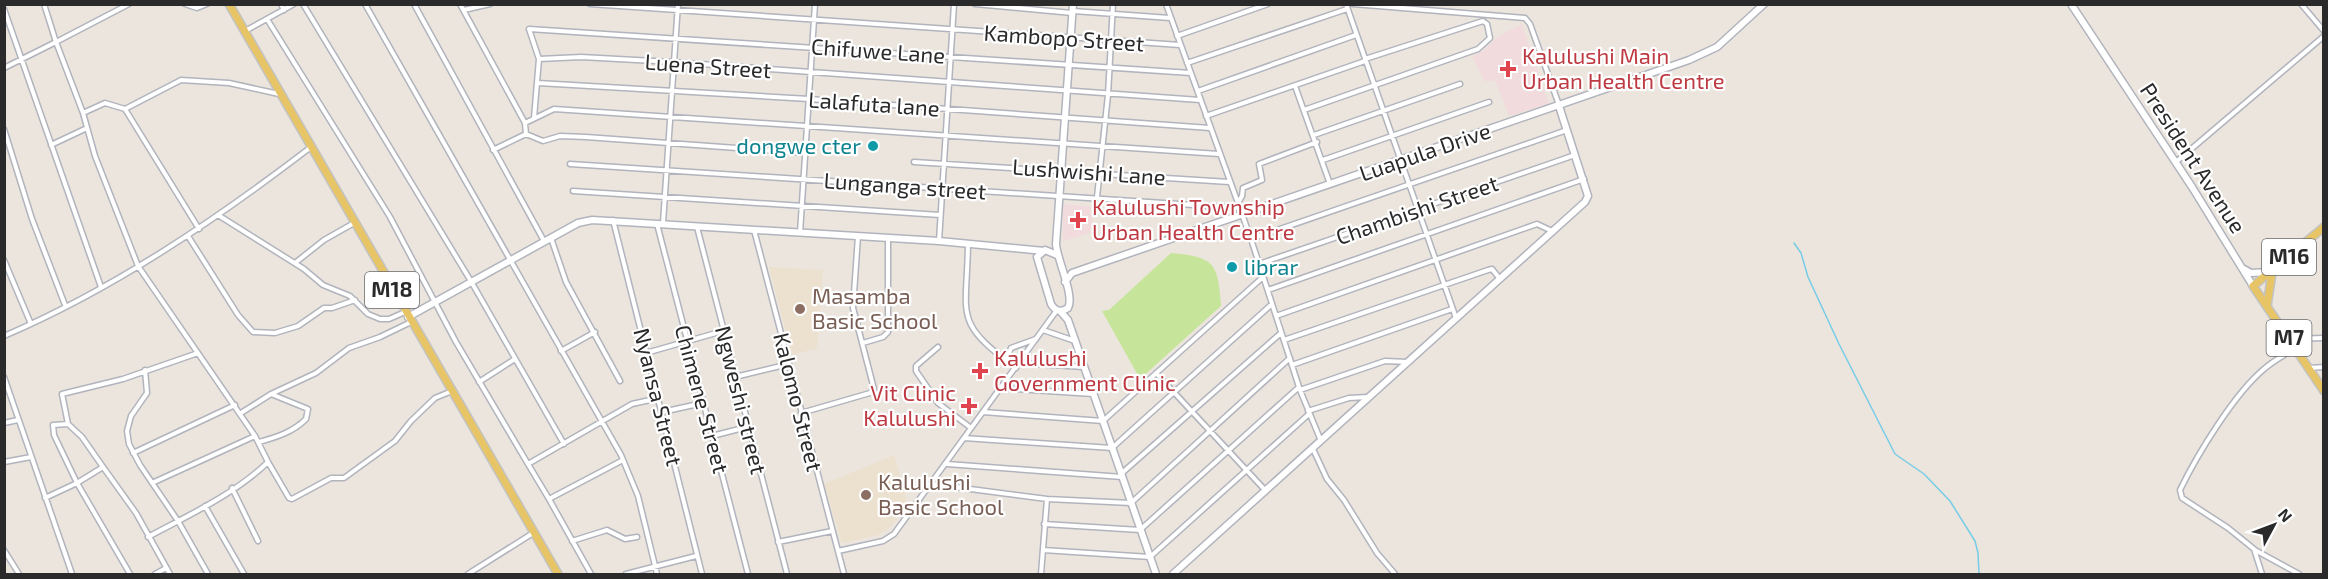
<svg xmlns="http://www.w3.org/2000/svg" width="2328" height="579" font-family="'Exo 2',sans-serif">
  <rect width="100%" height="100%" fill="#ebe5dd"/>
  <path fill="#ece1ce" d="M769,267l54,3 -6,78 -25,7z
    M894,455l14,51 -19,22 -11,7 -36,8 -18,-59z"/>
  <path fill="#f1dbdd" d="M1522,24l27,80 -40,12 -14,-35h-11l-12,-25 10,-4 16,-16z
    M1063,204l32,3 -5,26 -27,8z"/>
  <path fill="#c7e59a" d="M1171,253c43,4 47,9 50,53l-81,73 -38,-68 7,-1z"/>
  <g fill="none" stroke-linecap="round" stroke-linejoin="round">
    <path stroke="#77cce7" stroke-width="1.5" d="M1794,243l7,10 7,24 31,67 56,110 29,20 26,27 25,40 3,12 1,21"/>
    <defs>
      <path id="street" d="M129,4l-73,38 27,71 12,43 43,110 117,170
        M185,4l12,4 10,-4
        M281,4l3,6
        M303,4l169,279 92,161
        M365,4l256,451 17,41 19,78
        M414,4l130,237
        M460,4l65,119 1,11 -33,16
        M590,4l590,41
        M975,4l97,9
        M1166,4l85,235 49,151 21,51
        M1346,4l110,314
        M1353,4l172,14 5,6 29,81
        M2301,4l23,27
        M4,9l97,278
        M464,10l26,-6
        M1073,11l97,7
        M267,19l123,198 66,125 72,122 104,-60 27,-6
        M245,31l49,-27
        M1177,36l91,-32
        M539,59l42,-2 92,5 527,38
        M1187,63l160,-54
        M4,68l52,-26 -12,-38
        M538,83l271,16 401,29
        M1295,86l35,98
        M1198,91l158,-56
        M125,109l56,-29 48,3 50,11
        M1304,110l174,-61 12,-11 -3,-14 -4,-3 -118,38
        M83,113l22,-10 20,6 74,120
        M1206,116l159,-55
        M534,118l5,-59 -10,-30 662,44
        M525,123l29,-14 665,45
        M4,129l28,90 33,86
        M526,134l17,7 17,-5 26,1 218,16
        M1314,135l146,-51
        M51,145l36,-17
        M1323,160l166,-58
        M914,162l315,20
        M2176,162l148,-126
        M570,164l669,44
        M573,191l367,24
        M1097,197l11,-102 5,-91
        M1238,203l4,-7 1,-8 19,-8 -3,-16 58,-22
        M218,215l86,54 19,16 27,11 18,18 12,5h9l16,-7
        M613,220l89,354
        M663,223l15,-219
        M657,224l91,350
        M697,227l90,347
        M754,230l90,344
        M800,233l15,-229
        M188,236l50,79 15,17 22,1 23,-7 26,-18h8l23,-8
        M551,238l15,44 54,99
        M1251,239l316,-109
        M939,241l15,-237
        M968,244c-1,73 -16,77 48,124
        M4,260l27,64
        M295,263l29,-23 30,-17
        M1259,264l316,-109
        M1268,290l316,-111
        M1276,316l261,-92 15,7
        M1043,330l32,11
        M4,336c110,-47 213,-117 307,-189
        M2290,339l34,-1
        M1284,340l204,-70 4,-1 8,10
        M863,343l20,-6 5,-5v-93
        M938,347l-22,19v5l22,32 33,25
        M561,351l34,-19
        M646,353l77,-22
        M1006,360l5,-12 25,-9
        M1021,363l63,4
        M1292,365l160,-56
        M2309,368l15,-1
        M145,370l2,23 -16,23 -4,15 2,13 11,21 38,56 30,53
        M1156,373l109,117
        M4,377l68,197
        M735,377l54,-13
        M479,382l36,-23
        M1002,388l91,6
        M1300,390l85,-29 23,1
        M271,394l45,-21 33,-25 31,-11 31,-15
        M1308,411l41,-13 19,-1
        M662,412l41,-9
        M983,412l120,9 160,-144
        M241,413l30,-19 37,15 -2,10c-13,13 -29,18 -47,23
        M801,413l69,-20 4,-4 -21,-81 5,-72
        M4,423l14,-3
        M68,424l-6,-30 61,-15 75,-26
        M712,436l35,-9
        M964,438l148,10 160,-144
        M1313,449l14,30 17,21 33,53 18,21
        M133,453l102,-48
        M4,462l27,-5
        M268,462l21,36 3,1 39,-21h13l51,-37 16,-20 24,-23 17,-7
        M528,464l21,35 74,-39
        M947,464l175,13
        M1122,473l159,-140
        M932,484l115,15 84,4 159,-145
        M232,488l26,53
        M45,498l32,-15 -23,-48 -1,-10 15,-1 14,13 21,30
        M549,499l42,75
        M205,506l39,68
        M1044,524l96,6 159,-143
        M148,537c41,-22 87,-43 120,-75l-13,-26 -103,47
        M572,541l35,-11 18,9 12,-2
        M778,542l54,-11
        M4,550l15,24
        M1043,550l107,7 159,-143
        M2255,550l44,24
        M838,551l45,-10 11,-7 163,-224
        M130,574l-53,-91 26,-16 33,46 34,61
        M155,574l11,-6
        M468,574l65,-41
        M626,574l70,-18
        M1041,574l6,-75
        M2262,574l-8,-25 -26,-21 -46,-30 -2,-8c17,-35 54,-96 84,-121 9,-8 20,-14 30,-20"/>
      <path id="secondary" d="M2071,4l121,183 61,99
        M1057,255l-12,-5 -8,7 14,47c4,7 10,9 17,4 7,-12 -11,-48 -12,-64l17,-240
        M2242,268l9,5 18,-1
        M1065,282l7,-9 617,-213 28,-13 47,-43
        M1060,311l8,9 88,254
        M408,317l170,-94 14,-3 347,21 105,10
        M1173,574l412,-372 3,-6 -29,-90"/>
      <path id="primary" d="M229,4l329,570
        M2324,227l-71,59 71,105
        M2267,306l5,-33"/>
    </defs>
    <use href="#street" stroke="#b1b4bd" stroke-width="7"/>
    <use href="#secondary" stroke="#b1b4bd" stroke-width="9"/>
    <use href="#primary" stroke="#c3c3c3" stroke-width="10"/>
    <use href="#street" stroke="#fff" stroke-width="4"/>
    <use href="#secondary" stroke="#fff" stroke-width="6"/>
    <use href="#primary" stroke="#e7c566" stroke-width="7"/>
  </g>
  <g fill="#e0444e" stroke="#fff" stroke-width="2">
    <path d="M1505 60h6v6h6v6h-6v6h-6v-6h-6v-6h6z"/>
    <path d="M1075 211h6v6h6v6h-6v6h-6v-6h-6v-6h6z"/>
    <path d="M977 362h6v6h6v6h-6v6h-6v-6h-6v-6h6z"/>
    <path d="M966 397h6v6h6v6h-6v6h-6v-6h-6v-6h6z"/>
  </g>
  <g fill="#0f9aa8" stroke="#fff" stroke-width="2">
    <circle cx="873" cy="146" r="6"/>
    <circle cx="1232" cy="267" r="6"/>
  </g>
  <g fill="#8d6e63" stroke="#fff" stroke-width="2">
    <circle cx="800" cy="309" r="6"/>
    <circle cx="866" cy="495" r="6"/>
  </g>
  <g text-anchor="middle" stroke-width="4.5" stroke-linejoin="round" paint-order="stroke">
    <g fill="#fff" stroke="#6a6a6a" stroke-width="1.5">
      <rect x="2262" y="239" width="54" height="36" rx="4.5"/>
      <rect x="365" y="272" width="54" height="36" rx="4.5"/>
      <rect x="2266.5" y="320" width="45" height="36" rx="4.5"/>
    </g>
    <g font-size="21" font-weight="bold" fill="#2a2a2a">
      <text x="2289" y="264">M16</text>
      <text x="392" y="297">M18</text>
      <text x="2289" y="345">M7</text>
    </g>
    <g font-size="22" fill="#2a2a2a" stroke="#fff">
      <text transform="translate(1064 38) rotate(4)" y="8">Kambopo Street</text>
      <text transform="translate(878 51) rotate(4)" y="8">Chifuwe Lane</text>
      <text transform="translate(708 66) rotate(4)" y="8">Luena Street</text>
      <text transform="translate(874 104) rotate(4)" y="8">Lalafuta lane</text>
      <text transform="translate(1425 152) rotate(-19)" y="8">Luapula Drive</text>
      <text transform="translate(2193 158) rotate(57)" y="8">President Avenue</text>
      <text transform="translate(1089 172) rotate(4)" y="8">Lushwishi Lane</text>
      <text transform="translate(905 186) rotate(4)" y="8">Lunganga street</text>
      <text transform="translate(1417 210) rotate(-19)" y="8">Chambishi Street</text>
      <text transform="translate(658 397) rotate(76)" y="8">Nyansa Street</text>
      <text transform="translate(702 399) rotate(75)" y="8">Chimene Street</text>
      <text transform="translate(741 400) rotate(76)" y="8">Ngweshi street</text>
      <text transform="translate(798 402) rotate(76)" y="8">Kalomo Street</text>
    </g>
    <g font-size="22" fill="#be3a42" stroke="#fff" text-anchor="start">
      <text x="1522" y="64">Kalulushi Main<tspan x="1522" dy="25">Urban Health Centre</tspan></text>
      <text x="1092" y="215">Kalulushi Township<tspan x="1092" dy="25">Urban Health Centre</tspan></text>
      <text x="994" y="366">Kalulushi<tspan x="994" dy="25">Government Clinic</tspan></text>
      <text x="956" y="401" text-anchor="end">Vit Clinic<tspan x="956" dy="25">Kalulushi</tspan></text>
    </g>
    <g font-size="22" fill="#0d838f" stroke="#fff" text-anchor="end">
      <text x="861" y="154">dongwe cter</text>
      <text x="1244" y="275" text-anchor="start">librar</text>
    </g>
    <g font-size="22" fill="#785e54" stroke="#fff" text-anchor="start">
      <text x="812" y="304">Masamba<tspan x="812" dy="25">Basic School</tspan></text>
      <text x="878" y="490">Kalulushi<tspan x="878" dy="25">Basic School</tspan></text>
    </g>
  </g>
  <rect width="2328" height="579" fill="none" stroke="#2a2a2a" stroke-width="12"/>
  <g transform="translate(2274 525) rotate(49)" stroke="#ffffff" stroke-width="4.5" paint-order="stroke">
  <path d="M0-4.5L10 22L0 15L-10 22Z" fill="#2a2a2a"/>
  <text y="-9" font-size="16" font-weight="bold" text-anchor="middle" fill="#2a2a2a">N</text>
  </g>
</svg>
